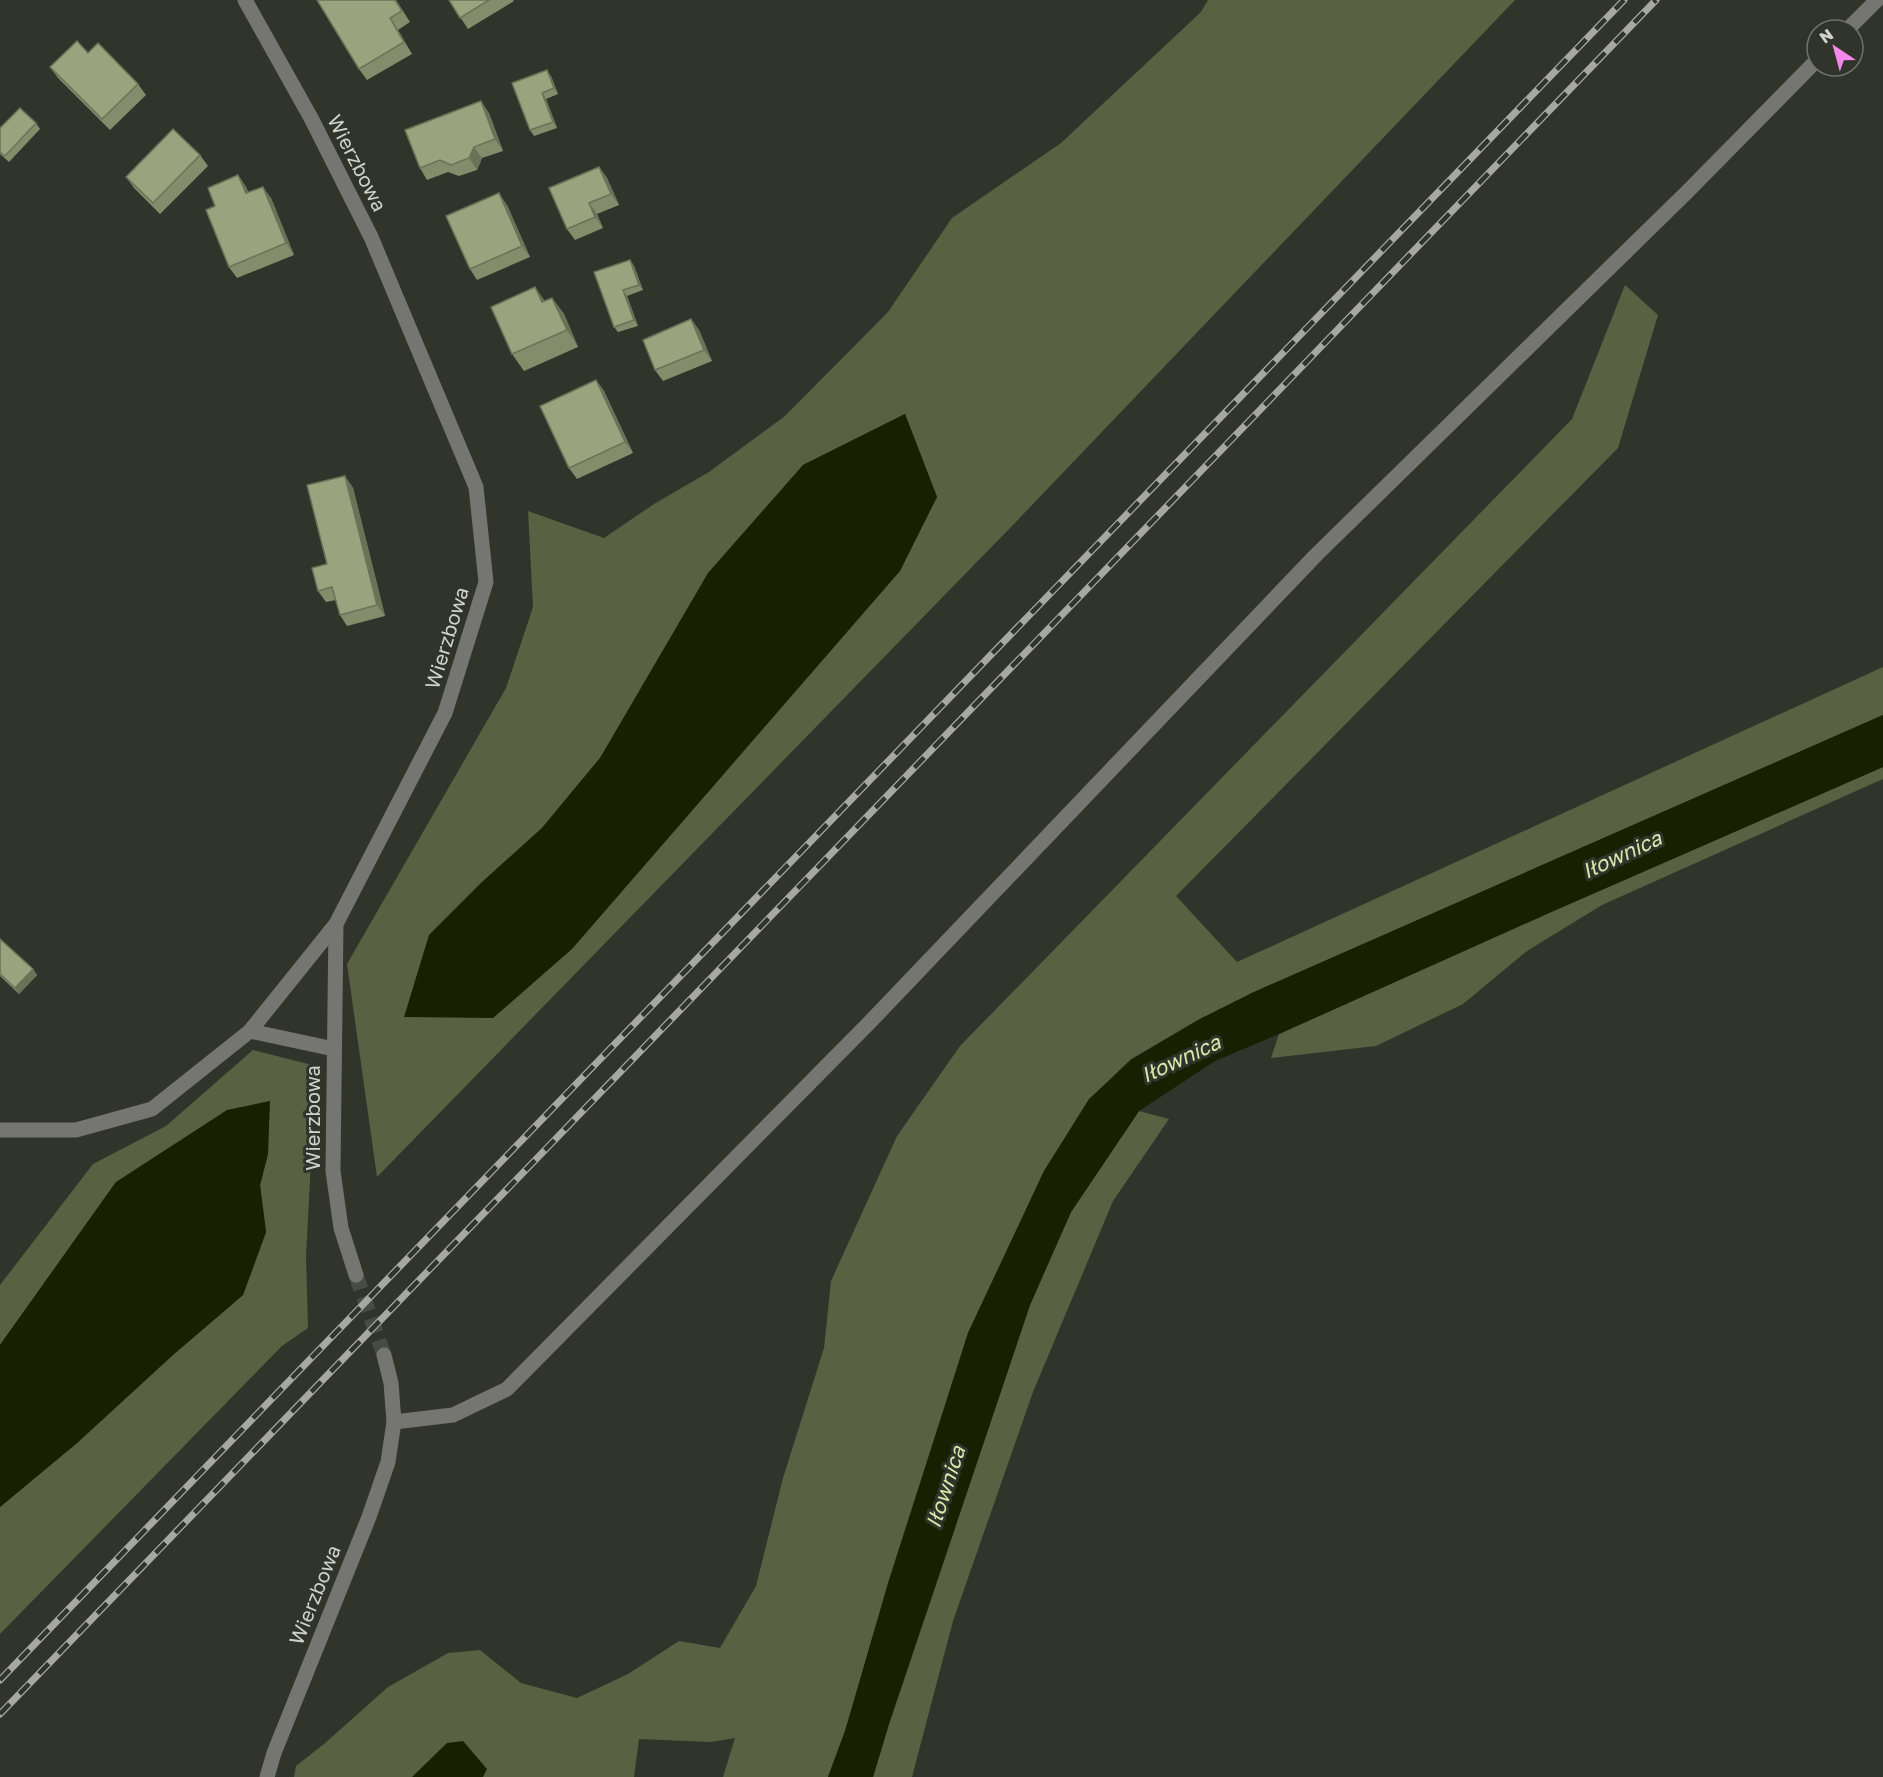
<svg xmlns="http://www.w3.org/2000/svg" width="1883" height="1777" font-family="'Golos Text',sans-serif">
  <rect width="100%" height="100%" fill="#31342b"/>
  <path fill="#586141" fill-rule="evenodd" d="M1208,0h307l-504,527 -634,650 -30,-213 159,-276 27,-81 -5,-96 76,27 50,-34 55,-32 76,-56 103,-104 64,-94 109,-75 140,-131zM905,414l32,83 -508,438 52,-52 61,-55 58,-70 37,-60 166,-233z
    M1625,285l33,30 -40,133 -442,448 61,66 646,-295v48l-629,277 -56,28 -67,39 -41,40 -46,72 -76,162 -123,398 -17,46h-105l12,-39 -24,4 -72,-3 -5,38h-340l2,-11 28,-22 64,-57 60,-34 32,-3 41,33 56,15 51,-24 51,-33 41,7 36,-62 27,-108 41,-130 7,-67 66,-145 63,-90 612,-627z
    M1883,767v12l-281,126 -75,46 -64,53 -87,42 -105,12 8,-24 270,-121z
    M253,1050l63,16 -10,190 2,72 -26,18 -282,288v-127l77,-64 97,-89 69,-59 23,-63 -6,-47 8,-31 -152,28 -116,163v-60l93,-121 73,-38z
    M1139,1111l30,8 -56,82 -80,191 -80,229 -41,156h-39l16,-53 141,-419 41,-93z"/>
  <path fill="#192001" d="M905,414l32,83 -37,74 -328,378 -79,69 -89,-1 25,-82 52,-52 61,-55 58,-70 108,-185 95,-108z
    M1883,715v52l-334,146 -270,121 -64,27 -76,50 -68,101 -41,93 -141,419 -16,53h-45l17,-46 43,-148 80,-250 76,-162 45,-72 42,-39 67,-40 56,-28z
    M270,1101l-2,53 -8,31 6,47 -23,63 -69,59 -97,89 -77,64v-162l116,-163 111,-72z
    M463,1741l24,28 -4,8h-71l35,-34z"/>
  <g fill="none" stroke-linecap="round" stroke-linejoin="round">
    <path stroke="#494c43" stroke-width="15" stroke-dasharray="15 8" stroke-linecap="butt" d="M356,1275l28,80"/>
    <path stroke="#757671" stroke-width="15" d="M245,0l66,118 60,119 105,250 10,95 -41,131 -109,211 -3,247 8,57 15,47
      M1847,30l30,-30
      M250,1031l84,18
      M0,1130h76l76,-21 98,-78 86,-107
      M394,1422l59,-7 54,-26 362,-366 447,-468 371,-363 130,-132
      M267,1777l7,-24 95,-236 19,-55 6,-40 -3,-39 -7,-28"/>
    <defs>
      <path id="rail" d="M0,1680l1624,-1680
        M0,1714l1656,-1714"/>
    </defs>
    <use href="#rail" stroke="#a6a8a1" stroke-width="7"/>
    <use href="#rail" stroke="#31342b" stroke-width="4.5" stroke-dasharray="14" stroke-linecap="butt"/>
  </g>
  <path fill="#848c6c" d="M396,0l14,22 -12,8 14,24 -45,26 -8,-11z
    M449,0h64l1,1 -46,28z
    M88,53l50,31 8,11 -36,35 -52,-52 -8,-11z
    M551,76l7,18 -12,5 11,29 -23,8 -4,-6 -18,-47z
    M489,113l14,38 -21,7 -5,12 -18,6 -11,-4 -21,8 -7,-12z
    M36,123l4,6 -31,33 -9,-8v-26z
    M200,155l8,11 -48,48 -26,-26 -8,-11z
    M599,167l8,11 12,27 -22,9 6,14 -28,12 -8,-11z
    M238,175l8,12 2,5 23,6 23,57 -57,23 -8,-11z
    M507,205l23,52 -53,23 -7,-11z
    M630,260l4,6 9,24 -16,6 11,30 -20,6 -4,-5z
    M552,298l12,16 14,33 -54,24 -12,-17 32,-53z
    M691,319l8,11 13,31 -49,20 -8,-11z
    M596,380l8,11 29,62 -56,26 -8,-11z
    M345,476l8,12 32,128 -38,10 -7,-11 -4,-15 -10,2 -8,-11 9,-27z
    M0,939l33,30 4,6 -18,19 -19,-18z"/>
  <path fill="#6b7258" d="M390,18l8,12 14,24 -8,-12z
    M547,70l4,6 7,18 -4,-6z
    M542,93l4,6 11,29 -4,-6z
    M481,101l8,12 14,38 -8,-12z
    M474,147l8,11 -5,12 -8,-12z
    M599,167l8,11 12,27 -8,-11z
    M238,175l8,12 8,18 -8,-12z
    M263,187l8,11 23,57 -8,-12z
    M499,193l8,12 23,52 -8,-11z
    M589,203l8,11 6,14 -8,-11z
    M630,260l4,6 9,24 -4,-5z
    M535,287l12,17 -5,-2z
    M623,290l4,6 11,30 -4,-6z
    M552,298l12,16 14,33 -11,-17z
    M691,319l8,11 13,31 -8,-11z
    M596,380l8,11 29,62 -8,-11z
    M345,476l8,12 32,128 -8,-11z
    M33,969l4,6 -18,19 -4,-6z"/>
  <path fill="#99a37e" stroke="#6b7258" stroke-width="1.5" d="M317,0h78l7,11 -12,7 14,24 -45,27z
    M449,0h40l-29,18z
    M77,41l11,12 10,-10 40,41 -36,35 -52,-52z
    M547,70l7,18 -12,5 11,29 -23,8 -18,-47z
    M481,101l14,38 -21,8 -5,11 -18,7 -11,-5 -20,8 -15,-38z
    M20,108l16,15 -31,33 -5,-4v-24z
    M173,129l27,26 -47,48 -27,-26z
    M599,167l12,27 -22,9 6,14 -28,12 -18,-41z
    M238,175l8,18 17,-6 23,56 -57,24 -23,-57 9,-4 -7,-18z
    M499,193l23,53 -52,23 -24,-53z
    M630,260l9,25 -16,5 11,30 -20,7 -20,-55z
    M535,287l7,15 10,-4 15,32 -55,24 -21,-47z
    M691,319l13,31 -49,20 -12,-30z
    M596,380l29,62 -56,26 -29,-62z
    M345,476l32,129 -37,10 -8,-28 -14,4 -6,-23 15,-4 -20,-79z
    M0,939l33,30 -18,19 -15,-14z"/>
  <g text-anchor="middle" stroke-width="6" stroke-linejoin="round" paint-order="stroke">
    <g font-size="20" fill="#d1d2cc" stroke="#31342b">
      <text transform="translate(357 163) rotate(63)" y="7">Wierzbowa</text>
      <text transform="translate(447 638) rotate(-73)" y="7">Wierzbowa</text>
      <text transform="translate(313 1118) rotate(-90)" y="7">Wierzbowa</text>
      <text transform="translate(315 1595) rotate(-68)" y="7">Wierzbowa</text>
    </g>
    <g font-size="21" font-style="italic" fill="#d7e8aa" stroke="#31342b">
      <text transform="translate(1622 855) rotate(-25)" y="7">Iłownica</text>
      <text transform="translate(1181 1059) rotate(-25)" y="7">Iłownica</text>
      <text transform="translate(946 1487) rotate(-72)" y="7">Iłownica</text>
    </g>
  </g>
  <g transform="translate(1835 48) rotate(324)"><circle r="28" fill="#31342b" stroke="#71736b" stroke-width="1.5"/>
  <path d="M0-4.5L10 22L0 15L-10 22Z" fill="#f688ec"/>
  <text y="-9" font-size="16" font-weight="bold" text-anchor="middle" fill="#d1d2cc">N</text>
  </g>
</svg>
